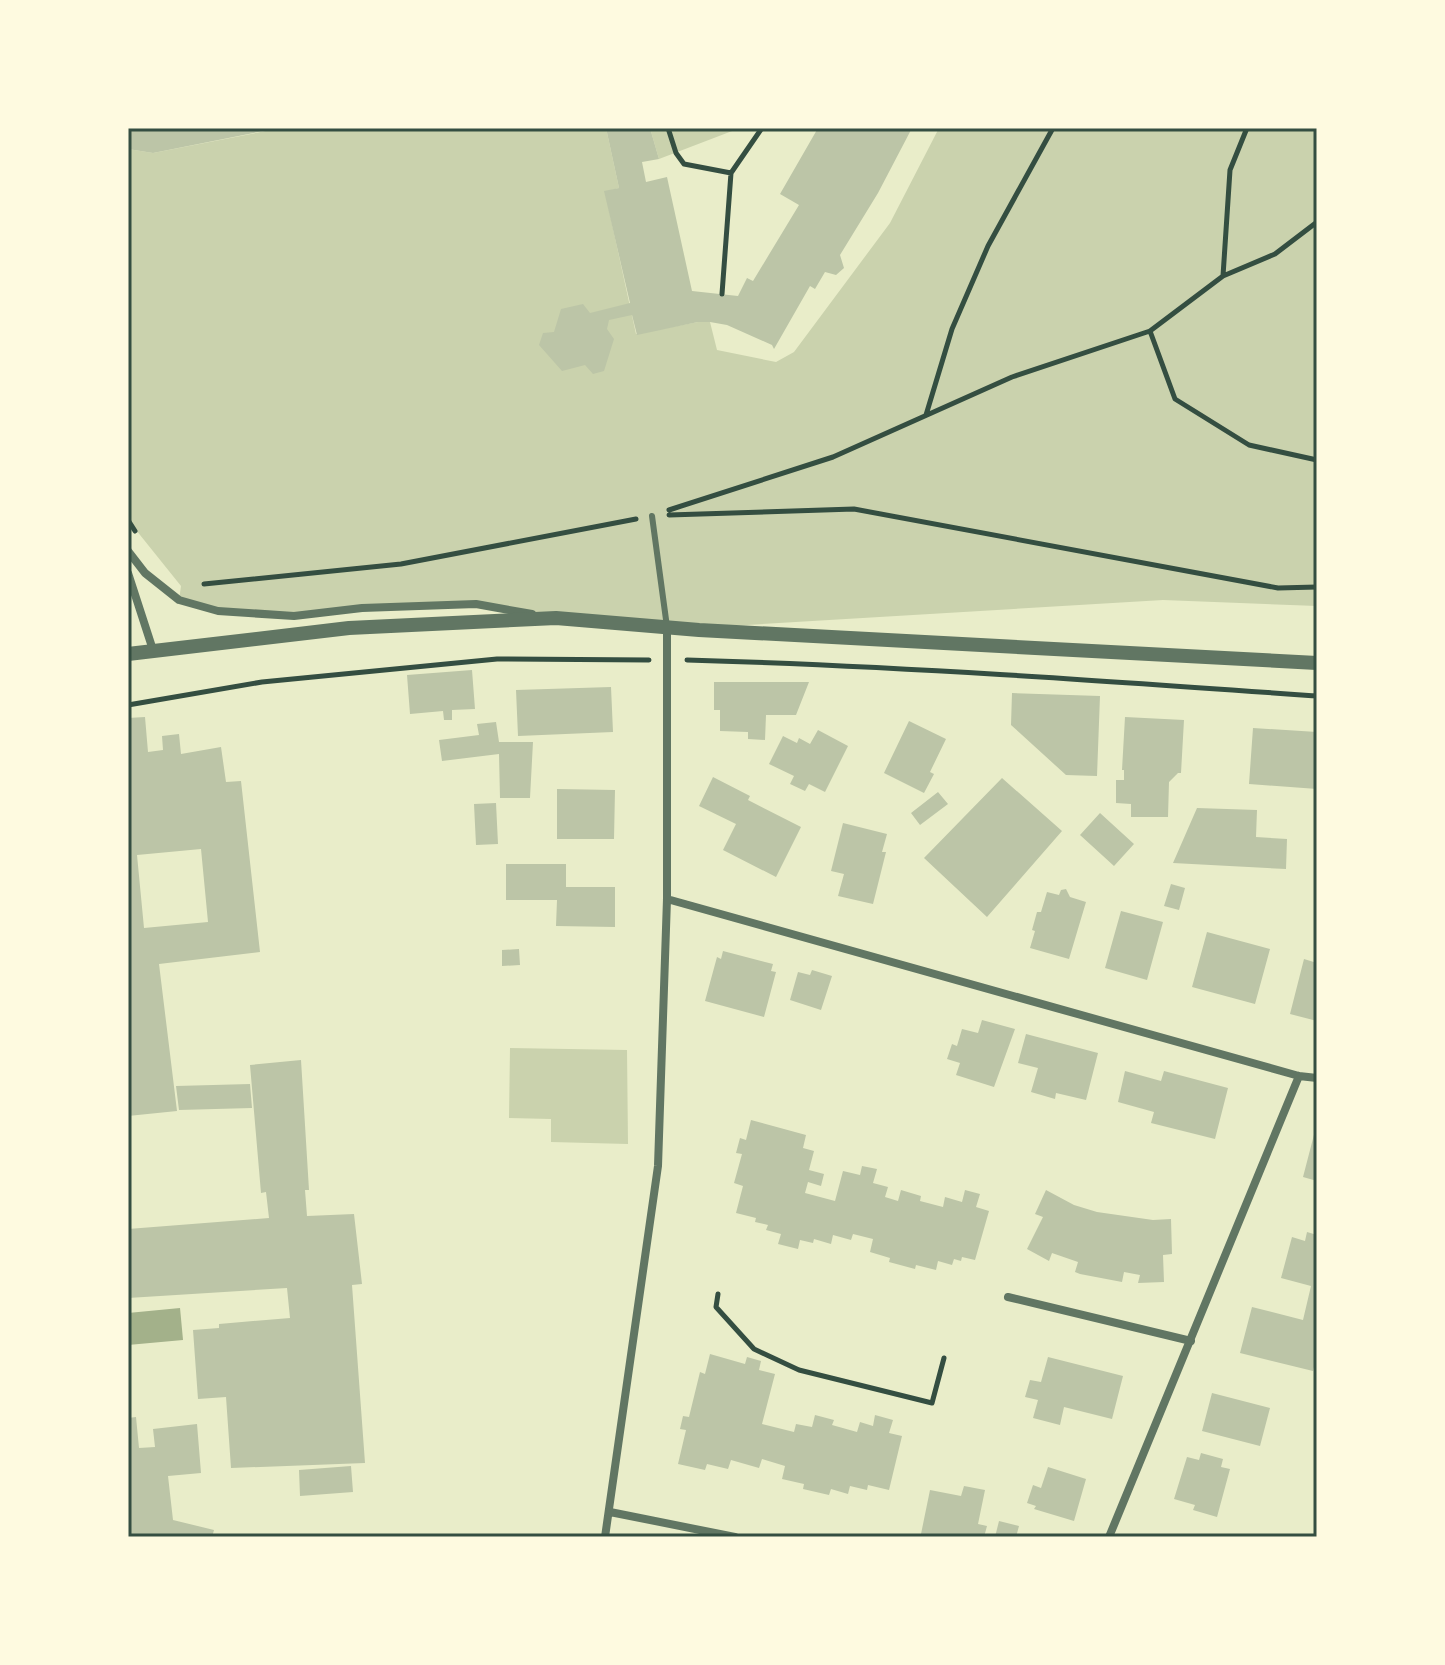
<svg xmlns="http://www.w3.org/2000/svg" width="1445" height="1665" font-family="Mulish,sans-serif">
  <rect width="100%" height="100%" fill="#e9edc9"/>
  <path fill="#cad2ad" d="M281,128h325l13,60 -14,4 31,142 62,-12h12l7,28 59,12 18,-10 96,-129 49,-95h378v478l-154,-6 -483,29 -124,-11 -80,-14 -182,12 -76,-5 -39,-11 2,-14 -53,-66v-371l25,4z
    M650,128h90l-81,31z
    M510,1048l117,2 1,94 -77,-2v-23l-42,-1z"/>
  <path fill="#a3b18a" d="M180,1308l3,32 -55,5v-32z"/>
  <path fill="#bcc5a7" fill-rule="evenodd" d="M128,128h145v1l-120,24 -25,-4z
    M606,128h44l9,31 -17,3 4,20 21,-5 25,114 46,5 9,-18 6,3 46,-76 -19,-11 38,-66h18l5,3 1,-3h70l-34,65 -38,62 4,13 -8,7 -11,-3 -10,17 -5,-3 -36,63 -2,-4 -45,-20 -17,-3h-12l-61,13 -5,-20 -23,5 -2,9 7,10 -10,32 -11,3 -8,-9 -23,6 -23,-26 4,-12 11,-1 7,-23 22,-5 7,9 40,-10 -26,-112 15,-3z
    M472,670l3,39 -23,1v10h-8l-1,-9 -33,3 -3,-39z
    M714,682h95l-13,33h-30l-1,25 -17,-1v-7l-28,-1v-21h-6z
    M611,687l2,45 -95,4 -2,-46z
    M1012,693l88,3 -3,80 -31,-1 -55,-50z
    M145,717l3,35 15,-2 -1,-14 17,-2 2,20 40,-7 5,35 15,-1 19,171 -101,12 18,147 -49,5v-398zM201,849l7,73 -64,6 -7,-73z
    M1125,717l59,3 -3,53h-3l-9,9 -1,35h-37v-13l-15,-1v-23h8v-10h-2z
    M909,721l37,18 -16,33 4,2 -10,19 -40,-20z
    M496,722l3,20h34l-3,56h-30l-1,-44 -57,7 -3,-21 40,-5 -2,-11z
    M1253,728l64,4v57l-68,-5z
    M818,730l30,16 -23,46 -16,-8 -4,7 -15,-7 4,-8 -25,-12 14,-28 14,7 2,-5 11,6z
    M713,777l37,19 -2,4 53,27 -25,50 -53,-27 13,-26 -37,-18z
    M1002,778l60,53 -75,86 -63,-59z
    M557,789l58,1 -1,49h-57z
    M938,792l10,12 -28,21 -9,-12z
    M496,803l2,41 -22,1 -2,-41z
    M1197,808l60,2 -1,27 31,2 -1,30 -113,-6z
    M1100,813l34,31 -20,22 -34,-31z
    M843,823l44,11 -5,18h4l-13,52 -35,-8 6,-22 -13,-3z
    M506,864h60v23h49v40l-59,-1 1,-26h-51z
    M1171,884l14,4 -6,22 -15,-4z
    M1066,889l4,8 16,5 -17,57 -39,-11 5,-17 -3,-1 5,-18h4l6,-20 12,3 2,-5z
    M1121,911l42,11 -16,58 -42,-12z
    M1207,932l63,17 -15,55 -63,-17z
    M519,949l1,16 -18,1v-16z
    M723,951l50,13 -2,7 5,1 -12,45 -59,-16 12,-44 4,2z
    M1304,959l13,4v58l-27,-7z
    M812,970l20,6 -11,34 -31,-10 8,-28 12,3z
    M982,1020l33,9 -21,58 -38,-12 4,-12 -13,-4 5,-15 5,2 5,-17 16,4z
    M1026,1034l72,19 -12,47 -30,-7 -1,6 -24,-7 7,-24 -20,-5z
    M301,1060l8,130h-4l2,26 47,-2 8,70 -10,1 13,178 -134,5 -5,-71 -28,2 -5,-69 26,-2v-4l71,-6 -3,-30 -159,10v-69l141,-11 -3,-26 -5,1 -11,-128z
    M1125,1071l36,10 3,-10 64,17 -13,51 -64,-16 3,-11 -36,-10z
    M250,1084l2,24 -73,2 -3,-24z
    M751,1120l55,15 -3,13 11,3 -5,19 15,4 -3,12 -13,-4 -3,11 30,8 8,-30 17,4 2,-9 15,3 -4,14 15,4 -3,10 13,4 3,-11 20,6 -1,5 23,6 2,-10 17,5 3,-12 15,4 -4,13 13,4 -14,49 -13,-3 -1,4 -7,-2 -2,6 -14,-4 -2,9 -20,-5 -1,4 -26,-7 1,-4 -20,-6 3,-13 -20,-5 -2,6 -18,-5 -2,9 -17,-5 -1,4 -13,-3 -2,9 -20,-5 3,-10 -15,-4 2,-5 -13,-3 1,-4 -20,-5 7,-27 -9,-3 8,-29 -6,-1 4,-15 6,2z
    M1316,1127h1v54l-14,-4z
    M1046,1190l28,15 23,7 56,8 18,-1 1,35 -9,1 1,27 -26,1 2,-8 -16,-3 -2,10 -42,-8 -5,-2 3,-10 -26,-9 -3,8 -22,-12 16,-32 -8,-3z
    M1307,1232l10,3v120l-4,16 -73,-18 12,-46 51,13 8,-34 -30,-8 11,-41 13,4z
    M710,1354l35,10 2,-7 14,4 -2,9 16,4 -13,50 32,8 2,-8 16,3 3,-12 19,5 -2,5 25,7 3,-10 13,4 2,-11 18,5 -4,13 13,3 -13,54 -21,-5 -1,5 -17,-4 -2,8 -17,-5 -2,6 -26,-6 1,-5 -22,-5 3,-13 -23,-7 -3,9 -28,-8 -3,9 -21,-5 -2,6 -27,-6 8,-34 -6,-1 3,-13 6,1 11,-45 5,2z
    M1048,1357l75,19 -11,43 -48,-12 -4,18 -27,-7 5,-18 -13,-3 5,-17 11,2z
    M1212,1393l58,15 -10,38 -58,-15z
    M136,1417l3,31 16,-1 -2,-18 44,-5 4,49 -33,3 5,44 41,10 -2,7h-84v-119z
    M1201,1453l22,6 -2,8 9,2 -13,48 -24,-7 2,-5 -21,-6 13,-42 12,3z
    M351,1466l2,26 -53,4 -1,-26z
    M1048,1467l38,12 -12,42 -40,-12 2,-3 -9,-3 6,-18 8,3z
    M964,1486l21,4 -7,34 9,2 -3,11h-48l-15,-3 9,-44 31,6z
    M999,1521l20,5 -3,11h-21z"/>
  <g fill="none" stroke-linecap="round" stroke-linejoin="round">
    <path stroke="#344e41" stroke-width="5" d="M668,128l8,25 8,11 47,9
      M1223,276l7,-106 17,-42
      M722,294l9,-121 31,-45
      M1150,331l73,-55 52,-22 42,-32
      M926,415l26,-86 36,-83 65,-118
      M669,510l164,-53 179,-80 138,-46 25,68 74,46 68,15
      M669,515l185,-6 424,79 39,-1
      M128,520l7,11
      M204,584l197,-20 235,-45
      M687,660c211,6 420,21 630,36
      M128,705l134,-23 235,-23 152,1
      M718,1294l-2,13 38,42 45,21 133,33 12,-45"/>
    <path stroke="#617663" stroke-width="6" d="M652,516l15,111"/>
    <path stroke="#617663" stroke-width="8" d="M128,551l17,22 34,27 39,11 76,5 68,-8 114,-4 56,10
      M128,573l25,77
      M667,899l632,177 18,2
      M1008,1297l183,44
      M610,1512l125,25
      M605,1537l53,-371 9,-267v-272
      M1109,1537l190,-461"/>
    <path stroke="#617663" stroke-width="14" d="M128,654l221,-26 207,-10 143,12 618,33"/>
  </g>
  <rect width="1445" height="1665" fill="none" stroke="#fefae0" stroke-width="260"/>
  <rect x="130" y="130" width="1185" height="1405" fill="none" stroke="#344e41" stroke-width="3"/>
</svg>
